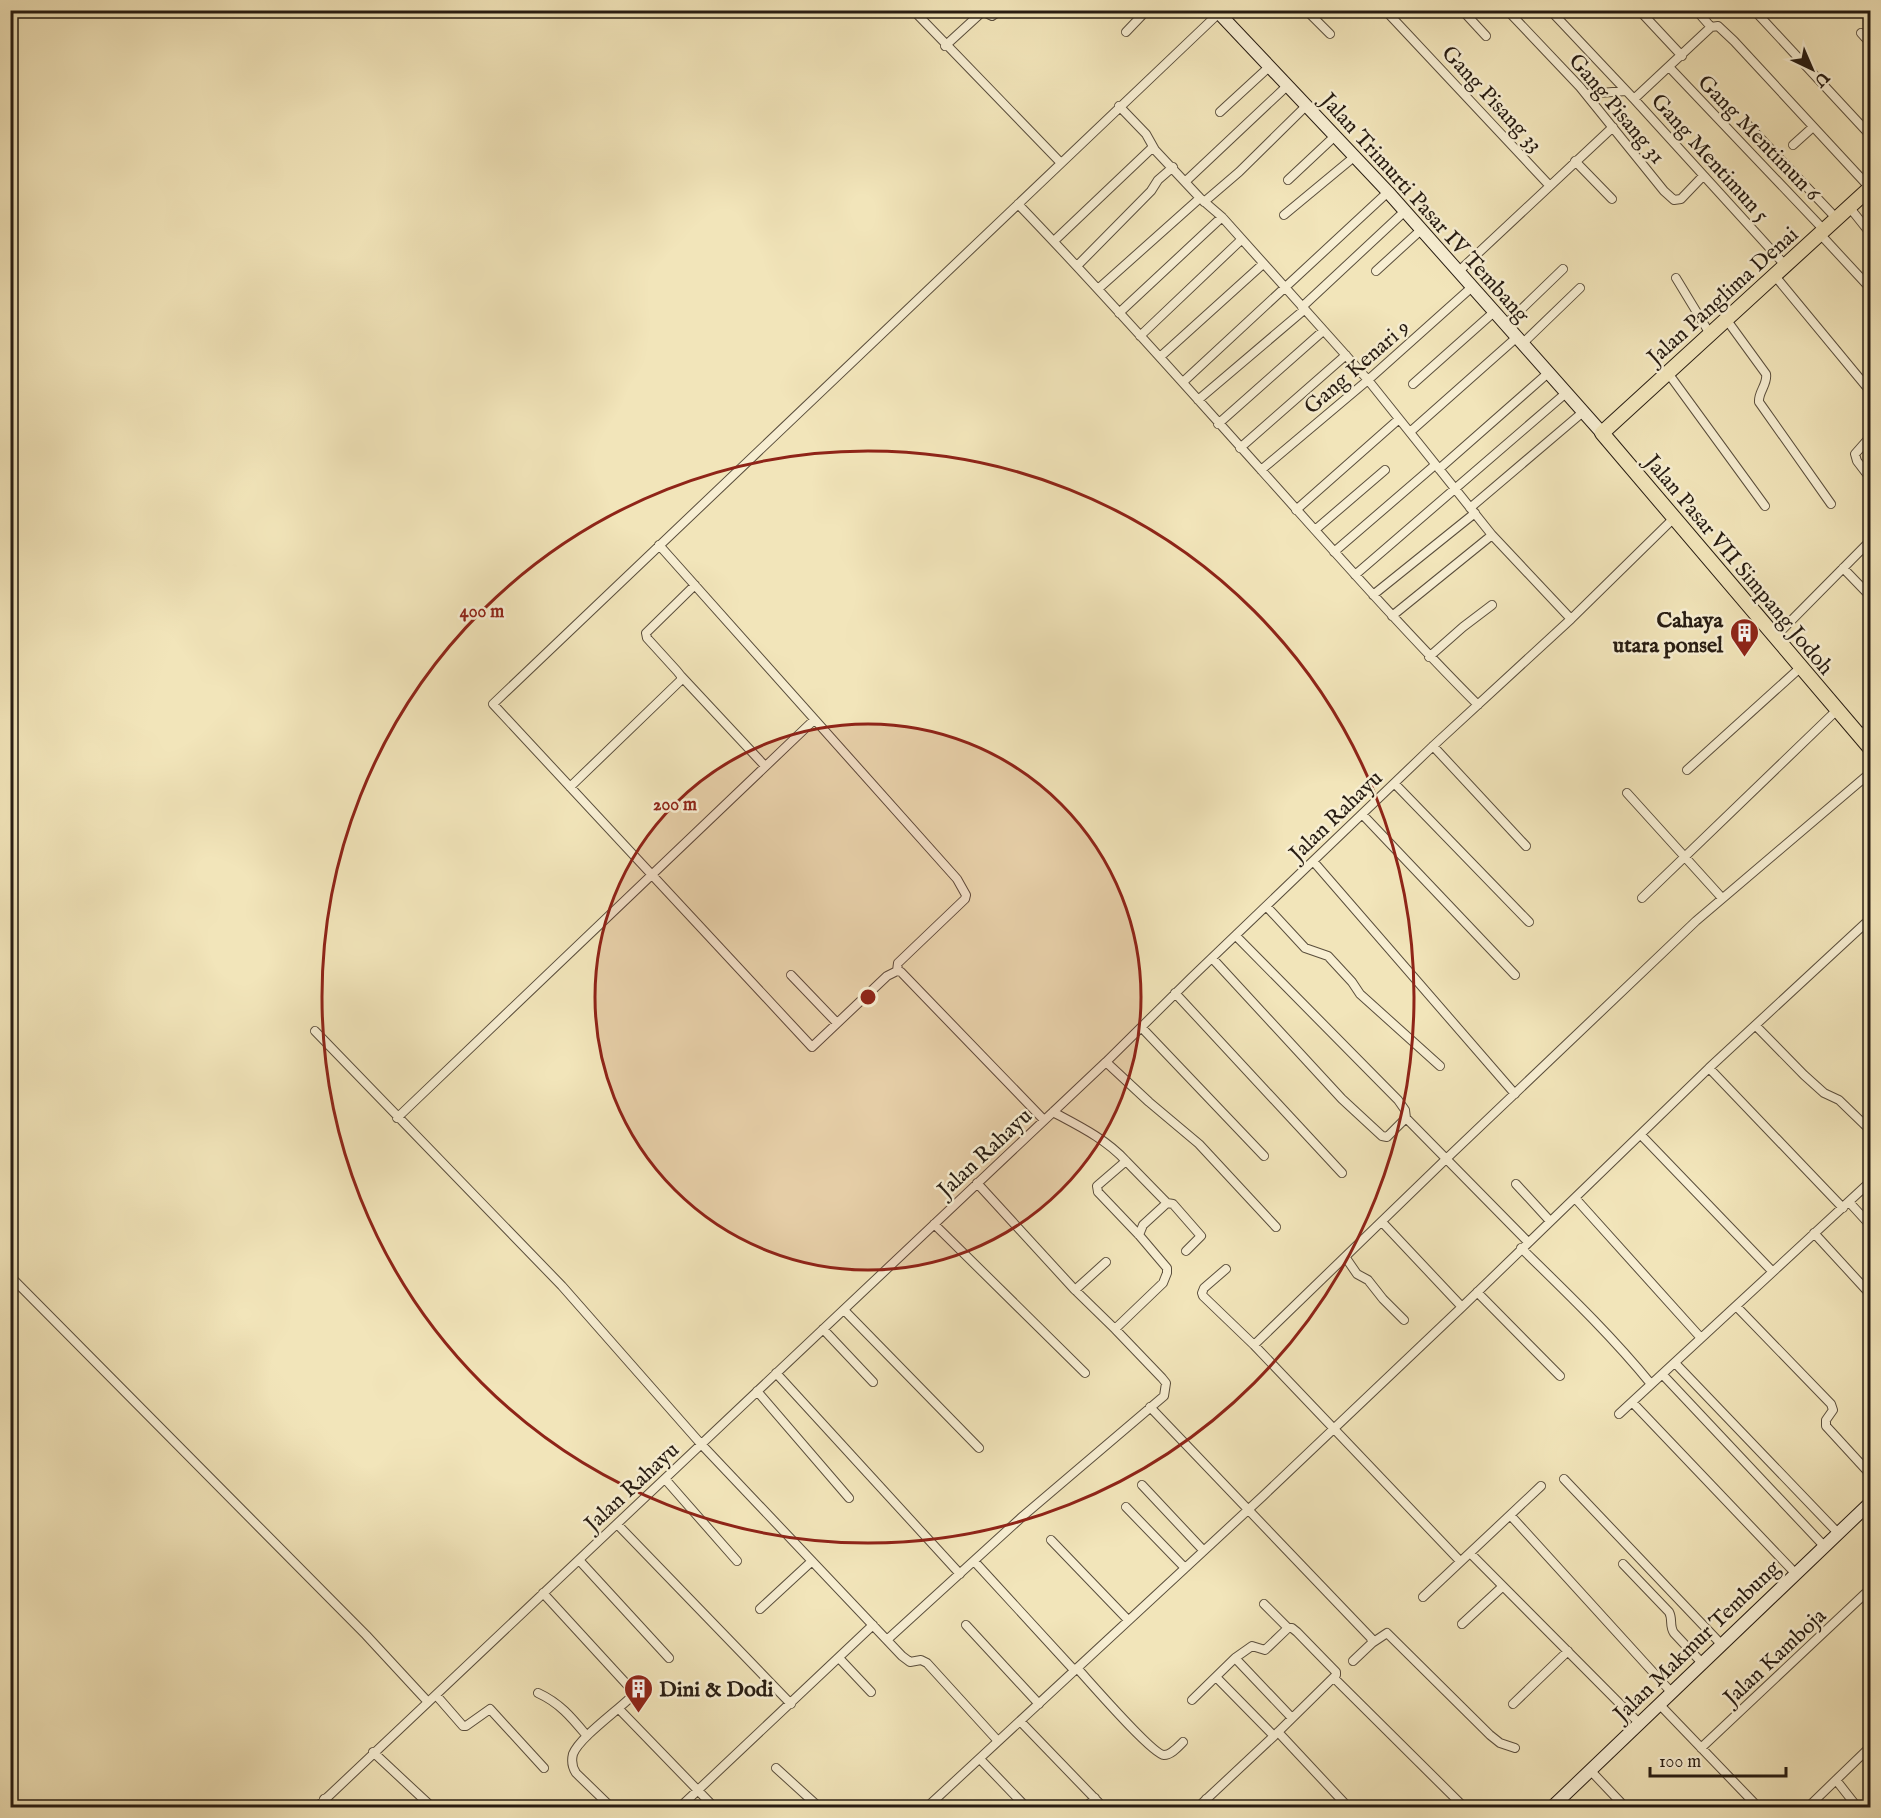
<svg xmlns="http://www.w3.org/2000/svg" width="1881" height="1818" font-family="'IM FELL English',serif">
  <rect width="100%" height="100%" fill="#f2e5ba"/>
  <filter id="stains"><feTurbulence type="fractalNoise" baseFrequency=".00333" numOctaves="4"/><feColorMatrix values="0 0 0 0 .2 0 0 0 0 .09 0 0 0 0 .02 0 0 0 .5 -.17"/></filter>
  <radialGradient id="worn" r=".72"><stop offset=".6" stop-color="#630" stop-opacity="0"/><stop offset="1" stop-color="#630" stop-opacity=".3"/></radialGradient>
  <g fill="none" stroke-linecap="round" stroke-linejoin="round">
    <defs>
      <path id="street" d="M913,10l147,152
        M1306,10l24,24
        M1385,10l164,175
        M1462,10l24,26
        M1507,10l73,77 84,104 10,9 7,-1 22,-23
        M1550,10l84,89 151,166
        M1639,10l43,46
        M1696,10l15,17
        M1754,10l116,125
        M1126,32l21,-22
        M1861,33l9,10
        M945,46l36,-33 3,-1 8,4 9,-6
        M1670,68l154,162
        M1586,94l40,-3
        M1634,99l77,-72 7,-1 16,15 136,147
        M1119,106l27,28 9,16 45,48 22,19 146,163 124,155 79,84
        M1220,112l49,-45
        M1748,125l89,94
        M1793,145l20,-18
        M1575,161l37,38
        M1288,180l47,-44
        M1186,181l101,-95
        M1204,202l35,-30 67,-66
        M1018,204c84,87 164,178 245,268 70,78 140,158 215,233
        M1850,208l20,25
        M1284,215l70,-58
        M1820,234l50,54
        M1054,241l99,-94
        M1077,266l74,-75 7,-11 15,-13
        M1376,271l46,-42
        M1459,271l154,-144
        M1775,276l95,115
        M1676,278l34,56
        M1098,289l102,-91
        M1302,307l103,-96
        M1119,313l103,-96
        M1726,319l40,55c2,10 -8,18 -7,28l72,102
        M1505,325l58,-56
        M1140,336l101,-96
        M1522,344l58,-56
        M1160,357l103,-93
        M1668,373l97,133
        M1183,382l205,-190
        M1413,384l81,-72
        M1198,400l106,-90
        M1218,424l105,-93
        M1410,432l106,-94
        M1870,437l-15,17 2,7 13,17
        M1240,448l106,-93
        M1439,469l108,-95
        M1261,470l107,-90 104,-93
        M1470,508l113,-96
        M1296,510l103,-91
        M1315,530l70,-60
        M659,545l298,334 9,16 -1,4 -67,64 -1,8
        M1334,552l101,-87
        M1843,568l27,28
        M1355,575l211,-182
        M1373,595l102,-82
        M1392,616l100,-81
        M1775,637l95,-96
        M1429,657l34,-30 29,-22
        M681,676l84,90
        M1860,736l10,-10
        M1433,746l93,100
        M1687,770l114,-103
        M1395,784l134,138
        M570,787l111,-107v-4l-4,-5 -30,-33 -1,-5 49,-48
        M1627,793l95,105
        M1362,814l153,161
        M1313,861l202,233
        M1642,898l195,-188
        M1267,907l38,41 23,8 24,26 8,12 80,72
        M1236,936l162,164 7,10 1,8
        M1212,958l130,141 40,37 5,1 19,-19 122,124
        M897,971l-10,5 -75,71 -319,-343 726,-691
        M897,971l4,1 143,148
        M791,975l46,48
        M1175,993l167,180
        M1756,1026l48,49 20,18 15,7 31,30
        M1142,1028l122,128
        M315,1031l247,255 139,158 201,212 8,6 11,-2 6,3 71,78
        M1106,1062l43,40 50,42 77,83
        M1709,1068l134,140
        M1053,1112c26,14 53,27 73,49
        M397,1118l417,-398
        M1641,1135l131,136
        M1516,1184l34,37
        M1575,1198l126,140
        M1849,1202l21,23
        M1382,1222l80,85
        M934,1224l151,149
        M1814,1233l56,61
        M1139,1235l4,-10 24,-22 6,1 28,32 -15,15
        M1521,1248c45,44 90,87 130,136
        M1346,1258l11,16 11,6 15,19 21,21
        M1226,1269l-22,19 -2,5 1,3 51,49 206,216
        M10,1276l356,359 62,67
        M1075,1290l31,-28
        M1477,1292l83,84
        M1736,1306l95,98 2,6 -7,10v6l44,48
        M844,1310l135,138
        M823,1329l50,53
        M1115,1329l48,-46 4,-10v-5l-28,-33 -41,-43 -1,-6 29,-25 41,42
        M1254,1345l191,-185 251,-239 174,-148
        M1675,1363l164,171
        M776,1373l184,201
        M1663,1375l162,172
        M757,1391l92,107
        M1632,1402l164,172
        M1150,1407l221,231 1,5 -19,18
        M1619,1414l251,-232
        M665,1479l72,82
        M1564,1479l158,166
        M1142,1485l61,65
        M1126,1507l59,61
        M1511,1516l161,177
        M617,1524l174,180
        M1051,1540l77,80
        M1470,1553l169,170
        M579,1560l90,98
        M974,1561l100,109
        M1623,1564l46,48c4,7 0,14 5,21l29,31
        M543,1593l89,97 -1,7c-14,14 -52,41 -58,57 -2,8 -1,13 3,19l36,35
        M1423,1597l118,-111
        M760,1609l52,-48
        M1462,1624l40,-37
        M966,1625l73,79
        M888,1639l135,-123 141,-120 2,-13 -4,-5 -47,-49 -40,-39 -98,-107
        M1372,1643l15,-10 103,102 10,8 15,5
        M839,1658l32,34
        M1235,1658l17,-12 13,4 23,-22
        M1077,1668c12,13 75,86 87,87 7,0 14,-8 19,-13
        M1216,1677l58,59
        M1334,1678l131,130
        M538,1693c22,10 34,25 49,43
        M436,1695l27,31h3l24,-17 54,59
        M1192,1700l43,-42 57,60
        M1513,1704l55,-53
        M1660,1705l99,103
        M619,1709l96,99
        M1020,1721l84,87
        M1278,1732l71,76
        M1701,1748l169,-159
        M373,1752l60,56
        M980,1759l47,49
        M776,1768l44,40
        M1590,1770l36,38
        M1836,1780l22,28
        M324,1799l9,9
        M1206,1799l8,9
        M316,1808l790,-746 86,-85 241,-231 138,-127 103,-101
        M679,1808l194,-183
        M926,1808l337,-312 199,-189 247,-239 161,-149
        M1085,1808l10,-10
        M1197,1808l77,-72 62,-61v-3l-39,-40 -5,-4h-4l-24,-24
        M1807,1808l63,-61"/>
      <path id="secondary" d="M1216,10l172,182 214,241
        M1551,1808l319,-305"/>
      <path id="primary" d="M1870,188l-268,245 268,315"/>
    </defs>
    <use href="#street" stroke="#5a4e3c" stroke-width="10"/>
    <use href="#secondary" stroke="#271c12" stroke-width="14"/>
    <use href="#primary" stroke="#271c12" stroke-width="16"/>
    <use href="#street" stroke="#f7eed2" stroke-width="8"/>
    <use href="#secondary" stroke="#f7eed2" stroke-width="12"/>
    <use href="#primary" stroke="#f2e5ba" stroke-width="14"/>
  </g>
  <circle cx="868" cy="997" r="273" fill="#8f2418" fill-opacity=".12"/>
  <g fill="none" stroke="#8f2418" stroke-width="3">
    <circle cx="868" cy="997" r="273"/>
    <circle cx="868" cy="997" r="546"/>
  </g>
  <defs>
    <symbol id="building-pin" viewBox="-11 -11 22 30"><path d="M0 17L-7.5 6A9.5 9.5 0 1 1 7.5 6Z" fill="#8f2418" stroke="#f7eed2"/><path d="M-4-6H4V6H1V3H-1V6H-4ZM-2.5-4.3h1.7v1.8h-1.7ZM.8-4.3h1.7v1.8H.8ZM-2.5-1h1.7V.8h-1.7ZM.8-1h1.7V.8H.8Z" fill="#fff"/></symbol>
  </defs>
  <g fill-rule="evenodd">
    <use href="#building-pin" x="1728" y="616" width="33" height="45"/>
    <use href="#building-pin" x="622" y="1672" width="33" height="45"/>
  </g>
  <g text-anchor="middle" stroke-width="5" stroke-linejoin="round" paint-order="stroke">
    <g font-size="22" fill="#271c12" stroke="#f7eed2">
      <text transform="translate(1493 98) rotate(47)" y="8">Gang Pisang 33</text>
      <text transform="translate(1618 108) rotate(50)" y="8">Gang Pisang 31</text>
      <text transform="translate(1760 137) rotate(46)" y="8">Gang Mentimun 6</text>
      <text transform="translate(1711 157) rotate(48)" y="8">Gang Mentimun 5</text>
      <text transform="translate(1426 207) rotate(48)" y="8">Jalan Trimurti Pasar IV Tembang</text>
      <text transform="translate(1722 295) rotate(-42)" y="8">Jalan Panglima Denai</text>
      <text transform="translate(1356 366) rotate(-41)" y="8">Gang Kenari 9</text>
      <text transform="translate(1740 564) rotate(50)" y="8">Jalan Pasar VII Simpang Jodoh</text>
      <text transform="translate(1335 815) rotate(-44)" y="8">Jalan Rahayu</text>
      <text transform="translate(984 1152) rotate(-43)" y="8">Jalan Rahayu</text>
      <text transform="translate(631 1486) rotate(-43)" y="8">Jalan Rahayu</text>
      <text transform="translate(1696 1640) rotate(-44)" y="8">Jalan Makmur Tembung</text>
      <text transform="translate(1774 1656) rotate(-43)" y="8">Jalan Kamboja</text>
    </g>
    <g font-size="22" font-weight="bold" fill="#271c12" stroke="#f7eed2" text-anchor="end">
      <text x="1723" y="627">Cahaya<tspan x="1723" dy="25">utara ponsel</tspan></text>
      <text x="659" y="1696" text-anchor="start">Dini &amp; Dodi</text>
    </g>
  </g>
  <circle cx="868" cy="997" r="9" fill="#8f2418" stroke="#f7eed2" stroke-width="3"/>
  <g font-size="18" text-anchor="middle" font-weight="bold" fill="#8f2418" stroke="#f7eed2" stroke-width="5" stroke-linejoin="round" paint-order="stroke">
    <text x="482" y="617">400 m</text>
    <text x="675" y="810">200 m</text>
  </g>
  <rect width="1881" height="1818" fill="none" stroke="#f2e5ba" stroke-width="36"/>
  <rect x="12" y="12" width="1857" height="1794" fill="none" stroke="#271c12" stroke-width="3"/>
  <rect x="18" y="18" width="1845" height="1782" fill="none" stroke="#271c12" stroke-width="1.5"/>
  <g transform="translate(1812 69) rotate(136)" stroke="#f7eed2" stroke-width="4.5" paint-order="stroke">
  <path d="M0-4.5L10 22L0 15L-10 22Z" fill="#271c12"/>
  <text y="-9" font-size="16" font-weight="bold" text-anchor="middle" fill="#271c12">U</text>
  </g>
  <path d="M1650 1767v9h136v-9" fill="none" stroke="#271c12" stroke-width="3"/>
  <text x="1659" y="1767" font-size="18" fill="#271c12" stroke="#f7eed2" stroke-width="4.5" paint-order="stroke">100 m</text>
  <rect width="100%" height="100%" filter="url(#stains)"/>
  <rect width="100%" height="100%" fill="url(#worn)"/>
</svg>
